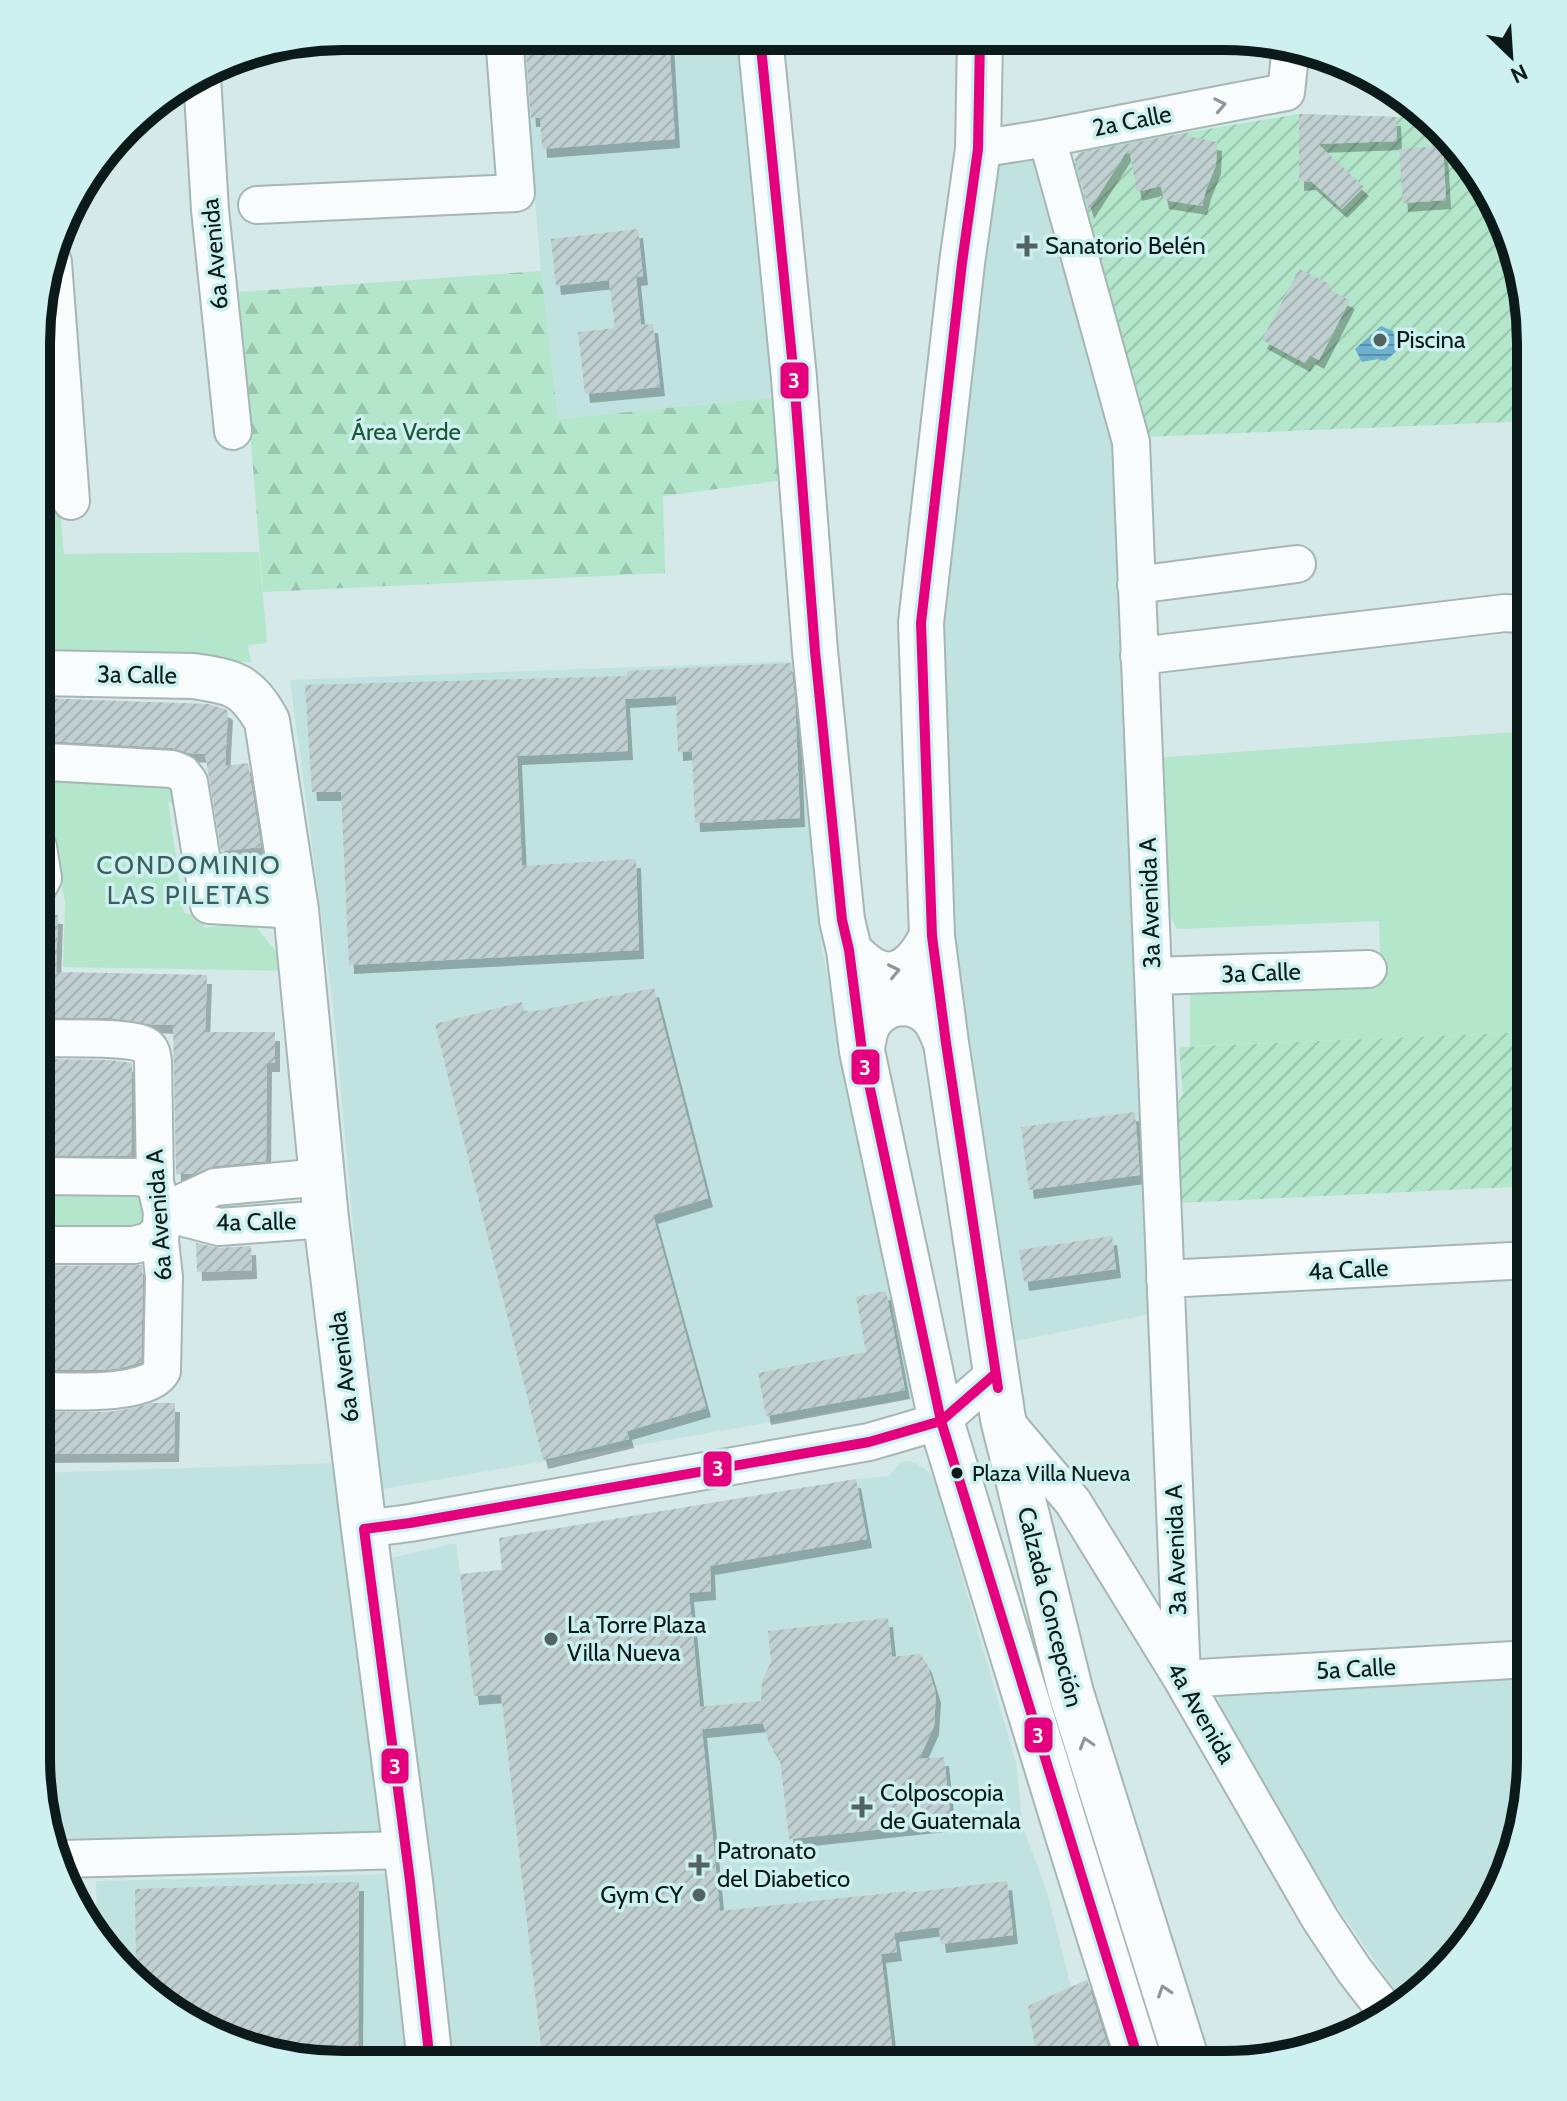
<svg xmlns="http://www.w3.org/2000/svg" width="1567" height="2101" font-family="Cabin,sans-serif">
  <defs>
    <pattern id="forest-firs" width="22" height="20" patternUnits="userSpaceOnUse" patternTransform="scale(2)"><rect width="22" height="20" fill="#b3e6ca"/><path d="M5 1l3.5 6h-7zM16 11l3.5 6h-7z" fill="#99c5ad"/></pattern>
    <pattern id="garden-furrows" width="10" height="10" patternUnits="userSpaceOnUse" patternTransform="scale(2)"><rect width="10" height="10" fill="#b3e6ca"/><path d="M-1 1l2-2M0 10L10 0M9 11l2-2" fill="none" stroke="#99c5ad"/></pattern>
    <pattern id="water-rules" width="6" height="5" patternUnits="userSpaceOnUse" patternTransform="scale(2)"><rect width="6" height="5" fill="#6db0d0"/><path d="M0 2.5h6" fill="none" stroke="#588ea8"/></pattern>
    <pattern id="building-hatch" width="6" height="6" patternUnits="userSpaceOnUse" patternTransform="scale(2)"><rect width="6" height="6" fill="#c0cfd0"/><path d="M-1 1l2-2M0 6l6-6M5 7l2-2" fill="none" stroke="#a4b1b2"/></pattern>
    <filter id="shadow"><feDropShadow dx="5" dy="9" stdDeviation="0" flood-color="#0004"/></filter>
  </defs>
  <rect width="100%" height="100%" fill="#d4e9e8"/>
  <path fill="#c0e3e2" d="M521,37h216l36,360 -215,22 -17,-148z
    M1038,155l83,283 30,876 -145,29 -23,-157 -26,-235 -17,-194 -3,-105 54,-489z
    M795,661l27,289 97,447 -542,93 -44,-486 -43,-324z
    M908,1461l7,2 13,8 12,17 5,29 71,246 7,64 24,65 24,95 21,-9 28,87 -673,-2 -65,-503 74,-17 4,31 42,-4 -3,-32 357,-59 33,-3 12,-14z
    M341,1463l39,375h-325l-19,-80 1,-285z
    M1530,1674v104l-15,79 -36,72 -52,59 -23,15 -89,-128 -99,-169 8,-17z
    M394,1874l19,189 -109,-1 -132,-49 -59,-52 -16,-23 -1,-57z"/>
  <path fill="#b3e6ca" d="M48,377l16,177 195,-2 8,91 -19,2 3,17 -213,-5 1,-279z
    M1531,731v301l-341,14v-57l191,-6 -2,-62 -202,8 -16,-32 -7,-139z
    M46,777l126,3 11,31 -15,-10 16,112 20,4v11l14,-2 10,-7 25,4 39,48 -229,-4 2,-66 -26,-112v-6z
    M37,1186l105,8 4,32 -109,11z"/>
  <path fill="url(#forest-firs)" d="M541,271l17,148 218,-22 8,83 -121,16 2,77 -402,19 -24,-300z"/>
  <path fill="url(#garden-furrows)" d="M1299,114l127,4 73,89 32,136v78l-390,16 -73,-267 13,-20z
    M1531,1032v154l-355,17 -5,-88 12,-21 -4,-47z"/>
  <path fill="url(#water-rules)" d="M1381,326l12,5 5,19 -13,11 -7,-2 -16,3 -7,-13z"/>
  <path fill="url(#building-hatch)" filter="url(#shadow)" d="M525,37h144l6,102 -133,10 -2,-31h-9z
    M1299,114l97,3 1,24 -79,3 46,43 -22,22 -31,-28 -12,1z
    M1185,133v3l32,6 -1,23 -10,25 -4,16 -38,-6 -3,-14 -24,6 -8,-44 -40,62 -14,-51 4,-6z
    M1443,146l3,54 -43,3 -4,-54z
    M638,229l5,47 -7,1 5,48 12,-1 7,63 -75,7 -7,-62 37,-4 -6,-48 -53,6 -5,-47z
    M1299,269l31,15 -1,6 21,10 -31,60 -9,-5 -5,8 -43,-23z
    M791,663l4,36 5,119 -105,5 -3,-72 -14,1 -2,-56 -51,3 3,52 -111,5 5,110 114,-7 3,91 -290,15 -8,-173h-29l-7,-107 322,-9v-5z
    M38,698l170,6 17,5 3,2 -3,55 23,-3 13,84 -40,4 -16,-97 -16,-1 -16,-5 -124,-7 -11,2z
    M38,914l20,1 -2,57 151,3 -2,57h70v31h-8l-1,98 -53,5 -19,8h-18l-3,-149 -24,-1 -39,-6 -73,-1z
    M654,988l54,210 -55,17 53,193 -79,23 2,8 -86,21 -108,-436 87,-22 3,11z
    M37,1059l71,1 24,3 -1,93 -94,-1z
    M1135,1112l5,63 -111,15 -8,-63z
    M1112,1236l4,33 -92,13 -5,-32z
    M196,1243l24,5 31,-2 1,24 -55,2z
    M142,1265l1,13 -2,84 -20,6 -18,2h-66v-104z
    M886,1291l19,99 -139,26 -8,-43 108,-21 -10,-55z
    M152,1403h23l-1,50 -137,1v-42h70l21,-3z
    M856,1479l11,60 -157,27 1,25 -22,2 11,114 61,-6 1,-19 9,-20 -3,-31 120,-13 4,39 28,-3 7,10 9,30 -2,32 -15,33 25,-2 7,65 -162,17 -9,-80 -11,-16 -6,-20 -61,6 18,182 188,-20v2l99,-12 6,54 -72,9 -2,-17 -45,6 3,19 -16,2 13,110 -351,-1 -42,-369 -27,2 -14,-122 42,-4 -3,-32z
    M359,1882l-1,181 -54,-1 -132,-49 -36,-32 -1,-92z
    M1087,1980l27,85 -76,-1 -10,-58z"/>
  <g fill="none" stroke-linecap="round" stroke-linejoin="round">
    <defs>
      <path id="minor" d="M202,77l8,133 23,221
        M1047,138l84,304 51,1237 348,-20
        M978,149l69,-11 239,-46 5,-46
        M257,205l259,-12 -12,-157
        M53,262l18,239
        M1136,585l161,-21
        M1139,656l366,-43 26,2
        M38,765l10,-3 124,7 10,4 7,9 20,123 87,5
        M203,871l88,4
        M38,887l5,-9 -5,-31
        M1153,976l215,-7
        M37,1176l99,1 14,2 5,3
        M162,1212l57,15 107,-8
        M162,1212l53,-25 107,-10
        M37,1245h97l15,-4 12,-11
        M1165,1279l366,-19
        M37,1391c27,0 112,6 125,-20l2,-94 -4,-36 2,-29 -7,-30 -2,-121c-1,-7 -2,-13 -8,-16 -16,-9 -86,-6 -108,-7
        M1004,1420l69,82 109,177 138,240 34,51 34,44
        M364,1529l46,-6 459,-81 72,-21 54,-47
        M60,1859l345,-9"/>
      <path id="major" d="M760,37l34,341 21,273 27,269 7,30 13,101 79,370 129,421 70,223
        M980,38l-2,111 -16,114 -41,360 11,313 14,107 57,376 68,274 117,372
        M38,673l155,3c41,6 53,8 74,45l29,189 30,309 38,310 46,352 20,182
        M849,950c33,39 62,29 83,-14
        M862,1051c1,-10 2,-21 8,-30 14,-21 44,-24 61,-6 8,8 11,18 15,28"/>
    </defs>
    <use href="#minor" stroke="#a6b6b5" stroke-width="40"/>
    <use href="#major" stroke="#a6b6b5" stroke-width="48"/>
    <use href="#minor" stroke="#f9fcfc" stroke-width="36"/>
    <use href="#major" stroke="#f9fcfc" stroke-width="44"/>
    <defs>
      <path id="bus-1" d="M760,37l34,341 21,273 27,269 7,30 13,101 79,370 199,644
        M980,38l-2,111 -16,114 -41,360 11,313 14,107 52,345
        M430,2063l-20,-182 -46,-352 46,-6 459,-81 72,-21 53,-46"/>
    </defs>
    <use href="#bus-1" stroke="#ccf1f0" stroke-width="16"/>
    <use href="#bus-1" stroke="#e5007d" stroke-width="10"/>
  </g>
  <defs><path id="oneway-chevron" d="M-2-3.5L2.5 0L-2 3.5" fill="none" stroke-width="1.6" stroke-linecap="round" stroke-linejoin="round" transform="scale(2)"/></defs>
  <g stroke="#8f9696">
    <use href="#oneway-chevron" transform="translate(1220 105) rotate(-11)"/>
    <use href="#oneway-chevron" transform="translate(894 971) rotate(-12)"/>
    <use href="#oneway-chevron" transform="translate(1086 1743) rotate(-107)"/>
    <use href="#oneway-chevron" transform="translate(1164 1991) rotate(-108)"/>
  </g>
  <g fill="#536262" stroke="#ccf1f0" stroke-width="3">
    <path d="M1023 234h8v8h8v8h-8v8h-8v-8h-8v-8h8z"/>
    <circle cx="1380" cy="340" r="8"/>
    <circle cx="551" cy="1639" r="8"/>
    <path d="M858 1795h8v8h8v8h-8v8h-8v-8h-8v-8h8z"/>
    <path d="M695 1853h8v8h8v8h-8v8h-8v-8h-8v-8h8z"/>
    <circle cx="699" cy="1895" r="8"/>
  </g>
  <circle fill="#0d1a1a" stroke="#ccf1f0" stroke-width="3" cx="957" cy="1473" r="7"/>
  <g text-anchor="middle" stroke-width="7" stroke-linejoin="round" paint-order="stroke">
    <g font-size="22" fill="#0d1a1a" stroke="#ccf1f0" text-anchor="start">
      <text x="972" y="1481">Plaza Villa Nueva</text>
    </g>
    <g font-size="24" fill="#0d1a1a" stroke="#ccf1f0">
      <text transform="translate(1132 121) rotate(-11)" y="8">2a Calle</text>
      <text transform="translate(215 254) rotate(-95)" y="8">6a Avenida</text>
      <text transform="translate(137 675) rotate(1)" y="8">3a Calle</text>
      <text transform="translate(1150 903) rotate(-92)" y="8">3a Avenida A</text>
      <text transform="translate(1261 973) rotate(-2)" y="8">3a Calle</text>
      <text transform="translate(159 1215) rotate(-94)" y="8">6a Avenida A</text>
      <text transform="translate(256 1222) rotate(-1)" y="8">4a Calle</text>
      <text transform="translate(1348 1270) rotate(-3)" y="8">4a Calle</text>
      <text transform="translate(344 1367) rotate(-97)" y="8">6a Avenida</text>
      <text transform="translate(1176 1550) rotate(-92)" y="8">3a Avenida A</text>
      <text transform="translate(1050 1607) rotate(76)" y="8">Calzada Concepción</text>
      <text transform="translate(1356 1669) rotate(-3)" y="8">5a Calle</text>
      <text transform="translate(1201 1713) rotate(60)" y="8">4a Avenida</text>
    </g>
    <g font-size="24" fill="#0d1a1a" stroke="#ccf1f0" text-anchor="start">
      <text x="1045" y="254">Sanatorio Belén</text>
      <text x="1396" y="348">Piscina</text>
      <text x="567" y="1633">La Torre Plaza<tspan x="567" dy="28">Villa Nueva</tspan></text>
      <text x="880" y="1801">Colposcopia<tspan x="880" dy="28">de Guatemala</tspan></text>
      <text x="717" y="1859">Patronato<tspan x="717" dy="28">del Diabetico</tspan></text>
      <text x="683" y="1903" text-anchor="end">Gym CY</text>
    </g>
    <g font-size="24" fill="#1d5635" stroke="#ccf1f0">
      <text x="406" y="440">Área Verde</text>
    </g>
    <g font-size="26" letter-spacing="2" fill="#3d5e5d" stroke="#ccf1f0">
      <text x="189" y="874">CONDOMINIO<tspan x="189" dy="30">LAS PILETAS</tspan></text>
    </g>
  </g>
  <path d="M0 0H1567V2101H0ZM343 50H1224A293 293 0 0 1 1517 343V1758A293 293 0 0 1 1224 2051H343A293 293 0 0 1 50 1758V343A293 293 0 0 1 343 50Z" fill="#ccf1f0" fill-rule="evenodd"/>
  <path fill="none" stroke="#0d1a1a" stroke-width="10" d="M343 50H1224A293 293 0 0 1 1517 343V1758A293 293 0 0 1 1224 2051H343A293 293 0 0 1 50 1758V343A293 293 0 0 1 343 50Z"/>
  <g stroke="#ccf1f0" stroke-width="3">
    <rect x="779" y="361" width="31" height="39" rx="8" fill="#e5007d"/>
    <rect x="850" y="1048" width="31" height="38" rx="8" fill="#e5007d"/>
    <rect x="702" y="1450" width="31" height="38" rx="8" fill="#e5007d"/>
    <rect x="1023" y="1716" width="31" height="38" rx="8" fill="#e5007d"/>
    <rect x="380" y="1747" width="30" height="38" rx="8" fill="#e5007d"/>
  </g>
  <g font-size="22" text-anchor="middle" font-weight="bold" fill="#fff">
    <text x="794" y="388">3</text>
    <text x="865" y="1075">3</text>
    <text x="718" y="1476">3</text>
    <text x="1038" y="1743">3</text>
    <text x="395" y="1774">3</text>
  </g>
  <g transform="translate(1511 56) rotate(155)" stroke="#ccf1f0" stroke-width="6" paint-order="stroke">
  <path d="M0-6L14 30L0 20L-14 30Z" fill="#0d1a1a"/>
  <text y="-12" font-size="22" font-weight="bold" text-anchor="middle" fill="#0d1a1a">N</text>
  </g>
</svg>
